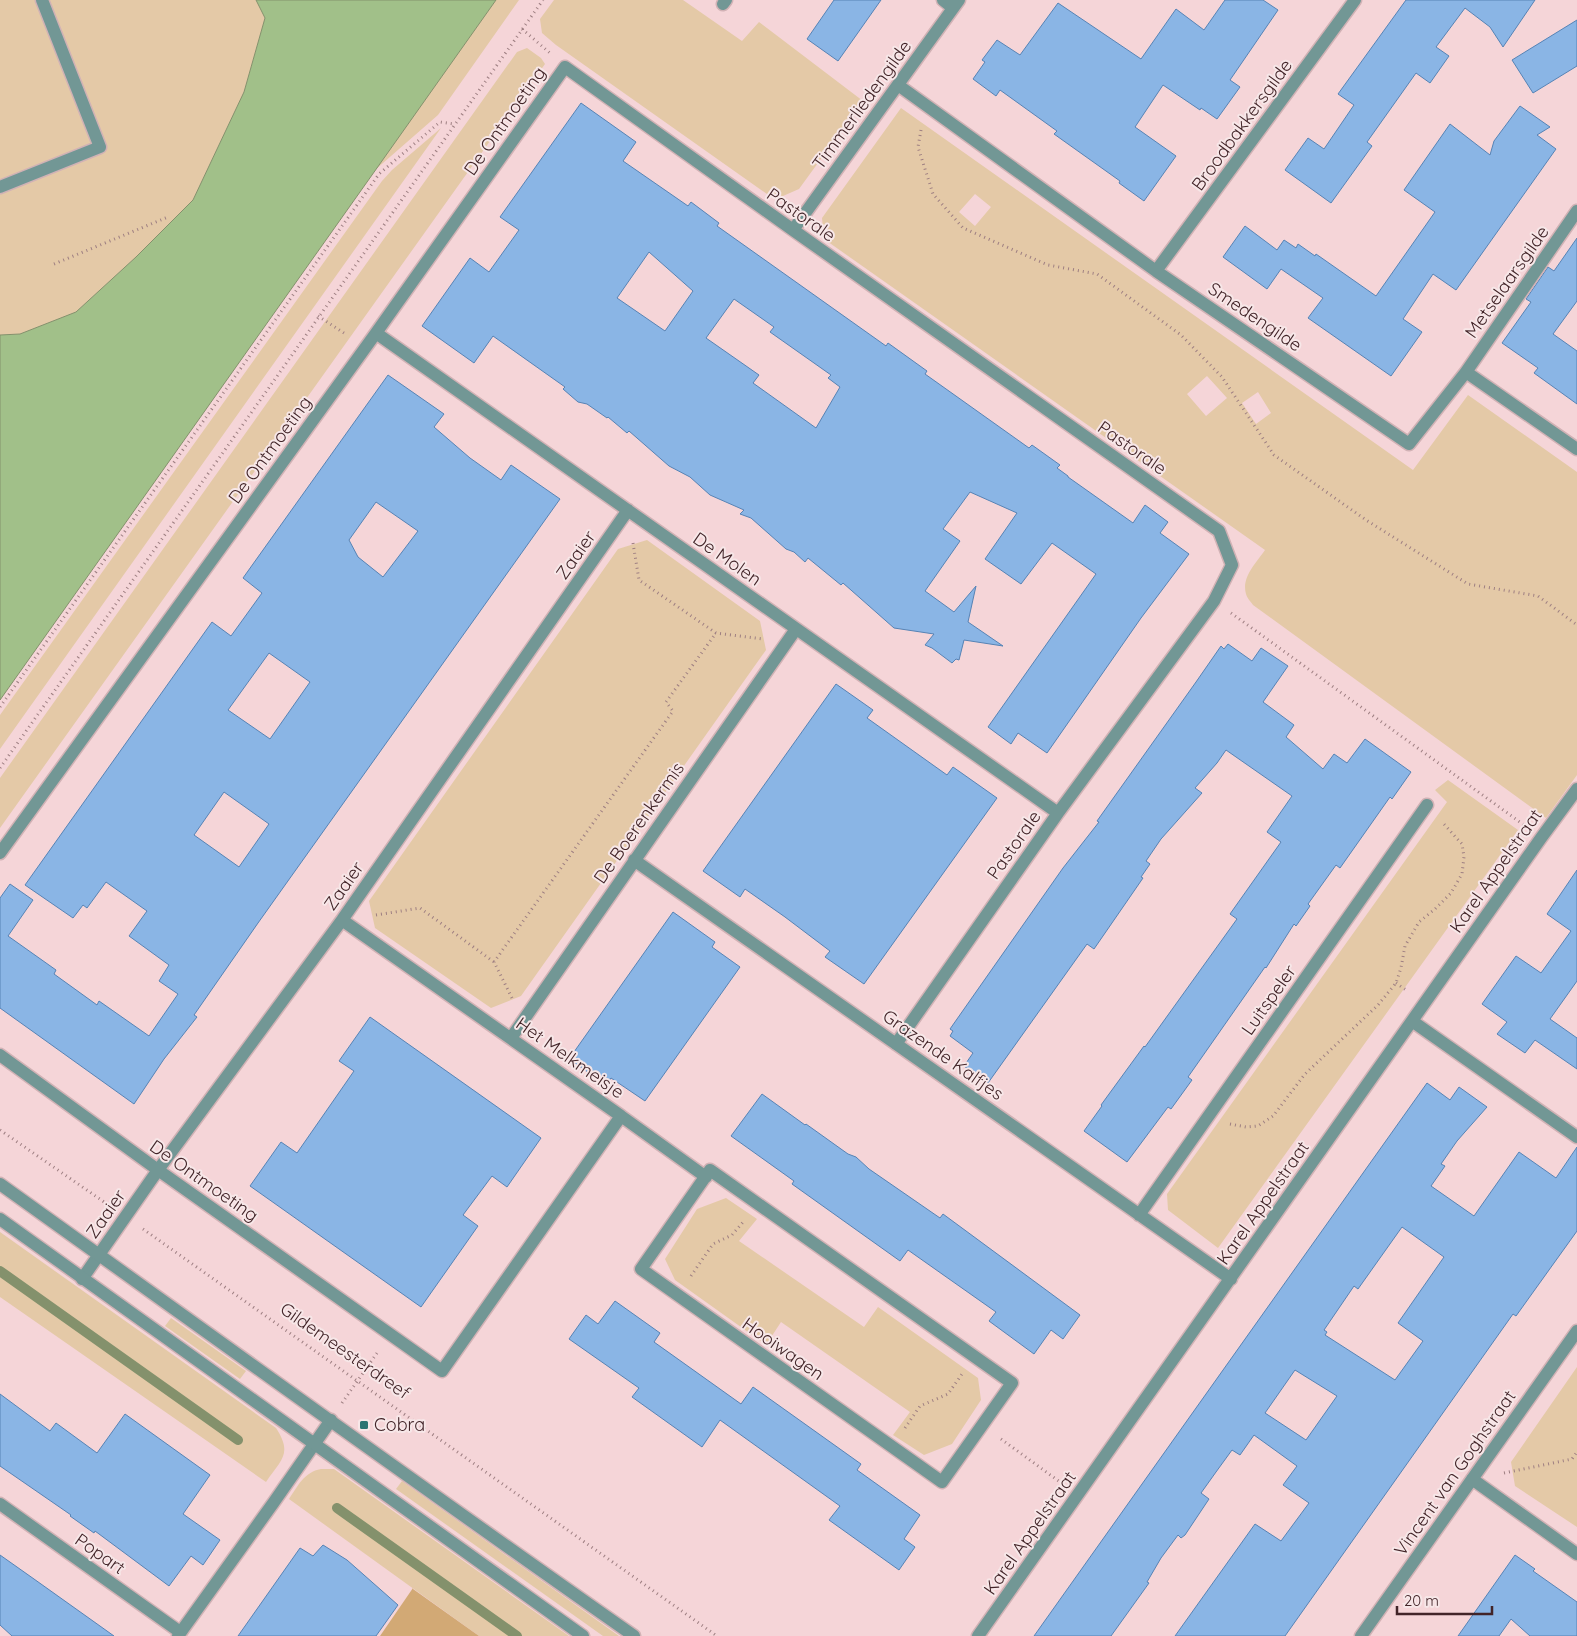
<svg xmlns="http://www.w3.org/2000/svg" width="1577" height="1636" font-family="Quicksand,sans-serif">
  <rect width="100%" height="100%" fill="#f5d5d8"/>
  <path fill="#e4c9a7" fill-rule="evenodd" d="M0,0h256l9,18 -21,74 -51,108 -57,57 -60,55 -56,22 -20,1z
    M496,0h23l-81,115 -63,55z
    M554,0h129l59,41 17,-19 104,79 -64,88 -16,7 -16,-2 -211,-149 -14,-12 -2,-14z
    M527,48l14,10 4,6 -545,764v-50l517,-726z
    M901,108l512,362 55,-75 109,77v303l-31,43 -293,-213c-2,-3 -6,-7 -7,-11 -5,-17 11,-32 19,-44l-441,-311 -2,-21zM975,194l16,13 -16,19 -16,-14zM1207,376l20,22 -21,18 -19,-22zM1258,392l13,21 -15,11 -14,-21z
    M441,128l-441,621v-34l382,-534 10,-11z
    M647,540l113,81 6,29 -245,346 -30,12 -116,-80 -6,-27 249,-352z
    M1448,780l70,50 -300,418 -50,-38 -1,-16 280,-392 -12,-12z
    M726,1198l31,21 -18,22 125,86 14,-20 100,71 3,22 -29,44 -28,11 -31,-20 17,-23 -129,-90 -15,23 -91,-65 -10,-21 32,-50z
    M0,1232l276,196c17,26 5,32 -10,54l-266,-185z
    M171,1318l75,53 -6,8 -75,-53z
    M1577,1367v160l-62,-41 -4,-24z
    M321,1469h13l235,167h-90l-190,-137c9,-13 15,-27 32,-30z
    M402,1481l217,155h-16l-207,-147z"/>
  <path fill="#d2a975" d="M413,1588v1l66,47h-99z"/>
  <path fill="#a1c089" stroke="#84916c" d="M256,0h240l-496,700v-365l20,-1 56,-22 60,-55 57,-57 51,-108 21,-74z"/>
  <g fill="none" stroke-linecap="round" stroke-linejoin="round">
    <path stroke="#84916c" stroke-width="10" d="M0,1271l238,169
      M337,1508l180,128"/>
  </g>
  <path fill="#8ab5e5" stroke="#5683b5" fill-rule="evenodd" d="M834,0h47l-43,61 -31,-22z
    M1225,0h38l15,10 -48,70 10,7 -23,32 -16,-11 -1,2 -37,-25 -28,42 41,29 -32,45 -25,-18 1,-2 -66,-47 3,-3 -57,-41 -4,6 -23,-17 12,-17 -3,-2 15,-20 23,15 38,-52 83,56 35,-50 28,21z
    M1406,0h129l-32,47 -13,-20 -25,-19 -29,39 13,9 -19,27 -14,-10 -49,69 5,4 -41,57 -46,-33 23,-32 16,11 30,-44 -16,-11z
    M1577,20v46l-44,27 -21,-33z
    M581,103l55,39 -13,19 65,45 3,-4 28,21 -2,3 169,120 2,-3 39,28 -2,3 104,74 3,-3 28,20 -3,3 11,8v1l65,46 12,-18 23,17 -8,11 29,21 -48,64 -94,135 -29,-20 -7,11 -23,-17 108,-153 -44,-31 -31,41 -36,-25 32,-46 -47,-21 -27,37 17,12 -35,50 29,21 22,-26 -8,36 35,24 -39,-6 -5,20 -3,-1 -4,4 -20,-15 -7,-3 9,-11 -40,-6 -51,-45 -2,2 -33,-27 -3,4 -11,-10 -8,-3 -35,-31 -11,-4 4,-4 -34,-15 -20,-18 -21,-11 -40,-35 -2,2 -19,-16 -1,1 -20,-14 -9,-2 -15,-13 2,-2 -72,-51 -19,27 -52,-37 48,-68 19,14 30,-42 -19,-13zM649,252l44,39 -28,40 -48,-33zM734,299l40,28 -4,5 61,43 -3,3 12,9 -24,41 -63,-45 6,-8 -53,-37z
    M1520,106l30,21 -13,8 19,14 -100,141 -23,-16 -30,45 19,13 -31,44 -83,-58 15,-20 -42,-29 -14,20 -44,-32 22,-31 32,24 7,-10 12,8 2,-4 17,12 1,-2 60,42 59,-84 -31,-22 46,-66 40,31 4,-14z
    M1577,238v63l-24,33 24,17v53l-43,-31 4,-5 -36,-25 29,-41 -5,-3 22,-32 6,4z
    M388,375l56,39 -10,13 36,31 31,22 10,-15 49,34 -302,424 -64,92 3,2 -33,42 -30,45 -134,-96v-110l10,-14 23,16 -25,36 48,34 -2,4 43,31 2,-4 50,35 29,-42 -19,-13 10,-16 -40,-29 18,-25 -41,-29 -19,26 -4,-3 -10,13 -48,-33 187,-263 19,14 31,-43 -19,-15zM376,502l42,29 -35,46 -25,-20 -9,-17zM269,653l41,29 -40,57 -42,-29zM224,792l45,32 -30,43 -45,-32z
    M1228,644l24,17 9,-13 27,18 -25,36 31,23 -8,12 37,32 11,-15 13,9 18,-24 46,33 -19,27 -2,-2 -50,71 -4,-3 -28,39 2,2 -14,20 -2,-2 -28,44 -1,-1 -77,110 4,3 -21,29 -3,-2 -41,55 -43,-31 18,-25 -1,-1 43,-59 1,1 92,-128 -7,-5 51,-72 -14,-10 25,-36 -66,-46 -9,13 -22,25 7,5 -41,46 -15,22 4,3 -9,13 2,1 -49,71 -7,-5 -99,139 -24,-17 9,-13 -23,-17 3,-5 -3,-2 113,-161 36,-46 -2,-1 99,-139 25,-36 3,3z
    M836,684l37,26 -6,8 80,57 6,-8 44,31 -133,186 -39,-27 5,-6 -45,-34 -40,-28 -5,8 -37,-26z
    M1577,870v111l-27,38 27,19v31l-42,-29 -10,13 -28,-19 10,-12 -25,-18 34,-48 25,17 30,-42 -24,-17z
    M673,912l42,30 -3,5 28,20 -95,134 -34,-23 -5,7 -37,-26z
    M370,1017l171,121 -34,49 -15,-11 -29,39 15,11 -57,81 -171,-121 31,-44 16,11 57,-82 -15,-10z
    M1427,1083l23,17 9,-13 28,20 -30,34 -16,23 4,2 -14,20 43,30 45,-64 37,26 21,-31v84l-61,85 -3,-2 -228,322h-110l80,-112 26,17 28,-38 -26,-18 14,-19 -43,-31 -14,20 -8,-5 -16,22 -15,21 8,6 -24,36 -4,3 -3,-3 -17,23 -14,24 2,1 -38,53h-77zM1402,1227l42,30 -46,66 25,18 -28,39 -70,-45 2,-3 -3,-2 30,-44 4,3zM1295,1370l42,26 -31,44 -41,-27z
    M762,1094l43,31 1,-1 42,30 8,3 13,12 71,49 3,-4 137,101 -17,24 -12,-9 -17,24 -45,-33 7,-9 -88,-62 -8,11 -108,-77 2,-3 -63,-45z
    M615,1301l45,32 -6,9 87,62 12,-17 108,77 -4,6 63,45 -16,24 11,8 -16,23 -70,-50 11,-14 -120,-86 -18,27 -70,-50 7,-9 -70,-49 17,-24 12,9z
    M0,1394l50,37 6,-8 41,30 28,-39 85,61 -27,39 37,26 -17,25 -12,-9 -22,30 -74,-55 -1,2 -24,-17 1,-1 -71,-49z
    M323,1545l24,15 51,45 -22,31h-138l62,-88 13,8z
    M0,1555l34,24 80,57h-102l-12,-11z
    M1515,1555l20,14 -2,2 44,31v34h-47l-19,-17 -12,17h-41z"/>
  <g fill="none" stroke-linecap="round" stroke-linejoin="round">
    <defs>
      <path id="pedestrian" d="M0,187l100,-40 -58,-147"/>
      <path id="minor" d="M943,0l10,8
        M723,4l3,-4
        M898,85l258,186 253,173 57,-72 111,77
        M793,230l166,-230
        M1156,271l199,-271
        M376,333l682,480
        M1466,372l111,-161
        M0,853l376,-520 189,-266 228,163 426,301 13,34 -18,36 -156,212 -162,231
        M634,860l597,419
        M1412,1021l165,116
        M511,1038l285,-409
        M0,1055l158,115 284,201 179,-255 -279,-196
        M621,1116l85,61
        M710,1170l302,213 -70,99 -301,-213z
        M1139,1215l288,-410
        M82,1279l76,-109 184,-250 286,-410
        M1472,1479l105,75
        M0,1504l180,128
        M178,1636l96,-134 57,-82
        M978,1636l563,-798 36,-49
        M1361,1636l216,-305"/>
      <path id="tertiary" d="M0,1184c211,151 421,303 634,452
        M0,1219l583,417"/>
    </defs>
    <use href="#pedestrian" stroke="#d1b2b5" stroke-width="15"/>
    <use href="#minor" stroke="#d1b2b5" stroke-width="15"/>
    <use href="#tertiary" stroke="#d1b2b5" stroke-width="15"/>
    <path stroke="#9e7f82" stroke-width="3" stroke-dasharray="1 4" stroke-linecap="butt" d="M522,29l28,24
      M921,130l-3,17 15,47 30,34 85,37 49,9 84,61 41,42 52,78 92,65 102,64 70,12 39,29
      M54,264l114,-47
      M318,316l29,19
      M633,543l6,37 77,53 47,6
      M1231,613l293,212
      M0,707l379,-533 61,-52 14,2
      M0,768l543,-768
      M376,915l44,-7 74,54
      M1396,983l10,7
      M512,998l-18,-36 179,-251 -7,-9 50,-69
      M1230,1124l16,3 12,-1 15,-10 32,-42 73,-69 18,-22 5,-15 4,-22 14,-24 16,-13 16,-16 11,-19 2,-17 -2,-13 -20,-22
      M0,1130l107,74
      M143,1229l574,407
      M691,1276l22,-32 19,-9 12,-14
      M342,1403l35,-50
      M905,1428l15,-22 28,-12 14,-20
      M1001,1439l59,43
      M1504,1473l68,-14 5,-7"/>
    <use href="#pedestrian" stroke="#729795" stroke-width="12"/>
    <use href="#minor" stroke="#729795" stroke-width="12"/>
    <use href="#tertiary" stroke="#729795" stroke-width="12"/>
  </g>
  <rect fill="#2a7472" stroke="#f7e7e8" stroke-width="2" x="359" y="1420" width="10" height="10" rx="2.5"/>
  <g text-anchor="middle" stroke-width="4" stroke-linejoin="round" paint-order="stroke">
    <g font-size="18" fill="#422428" stroke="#f7e7e8">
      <text transform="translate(862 105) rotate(-54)" y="6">Timmerliedengilde</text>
      <text transform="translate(505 121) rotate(-55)" y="6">De Ontmoeting</text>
      <text transform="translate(1242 125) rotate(-54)" y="6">Broodbakkersgilde</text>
      <text transform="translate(801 215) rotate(35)" y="6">Pastorale</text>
      <text transform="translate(1507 282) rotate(-55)" y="6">Metselaarsgilde</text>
      <text transform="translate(1255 317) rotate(34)" y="6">Smedengilde</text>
      <text transform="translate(1132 448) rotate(35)" y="6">Pastorale</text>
      <text transform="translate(270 450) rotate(-54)" y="6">De Ontmoeting</text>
      <text transform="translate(576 555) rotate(-55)" y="6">Zaaier</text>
      <text transform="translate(727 559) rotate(35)" y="6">De Molen</text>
      <text transform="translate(639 823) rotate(-55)" y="6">De Boerenkermis</text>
      <text transform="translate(1014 845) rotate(-55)" y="6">Pastorale</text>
      <text transform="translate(1496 871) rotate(-55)" y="6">Karel Appelstraat</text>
      <text transform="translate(344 886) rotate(-55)" y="6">Zaaier</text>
      <text transform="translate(1269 1000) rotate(-55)" y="6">Luitspeler</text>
      <text transform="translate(943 1055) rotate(35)" y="6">Grazende Kalfjes</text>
      <text transform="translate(570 1058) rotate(35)" y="6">Het Melkmeisje</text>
      <text transform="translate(204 1181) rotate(35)" y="6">De Ontmoeting</text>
      <text transform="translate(1263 1203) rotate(-55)" y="6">Karel Appelstraat</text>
      <text transform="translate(106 1214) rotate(-55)" y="6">Zaaier</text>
      <text transform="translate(783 1349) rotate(35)" y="6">Hooiwagen</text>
      <text transform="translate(345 1351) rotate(35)" y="6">Gildemeesterdreef</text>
      <text transform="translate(1455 1473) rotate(-55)" y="6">Vincent van Goghstraat</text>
      <text transform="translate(1030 1533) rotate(-55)" y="6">Karel Appelstraat</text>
      <text transform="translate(100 1554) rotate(35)" y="6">Popart</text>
    </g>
    <g font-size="18" fill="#422428" stroke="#f7e7e8" text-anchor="start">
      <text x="374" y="1431">Cobra</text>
    </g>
  </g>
  <path d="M1397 1606v8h95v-8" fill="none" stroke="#422428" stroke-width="2.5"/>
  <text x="1404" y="1606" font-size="15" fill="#422428" stroke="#f7e7e8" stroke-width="4" paint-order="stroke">20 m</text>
</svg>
